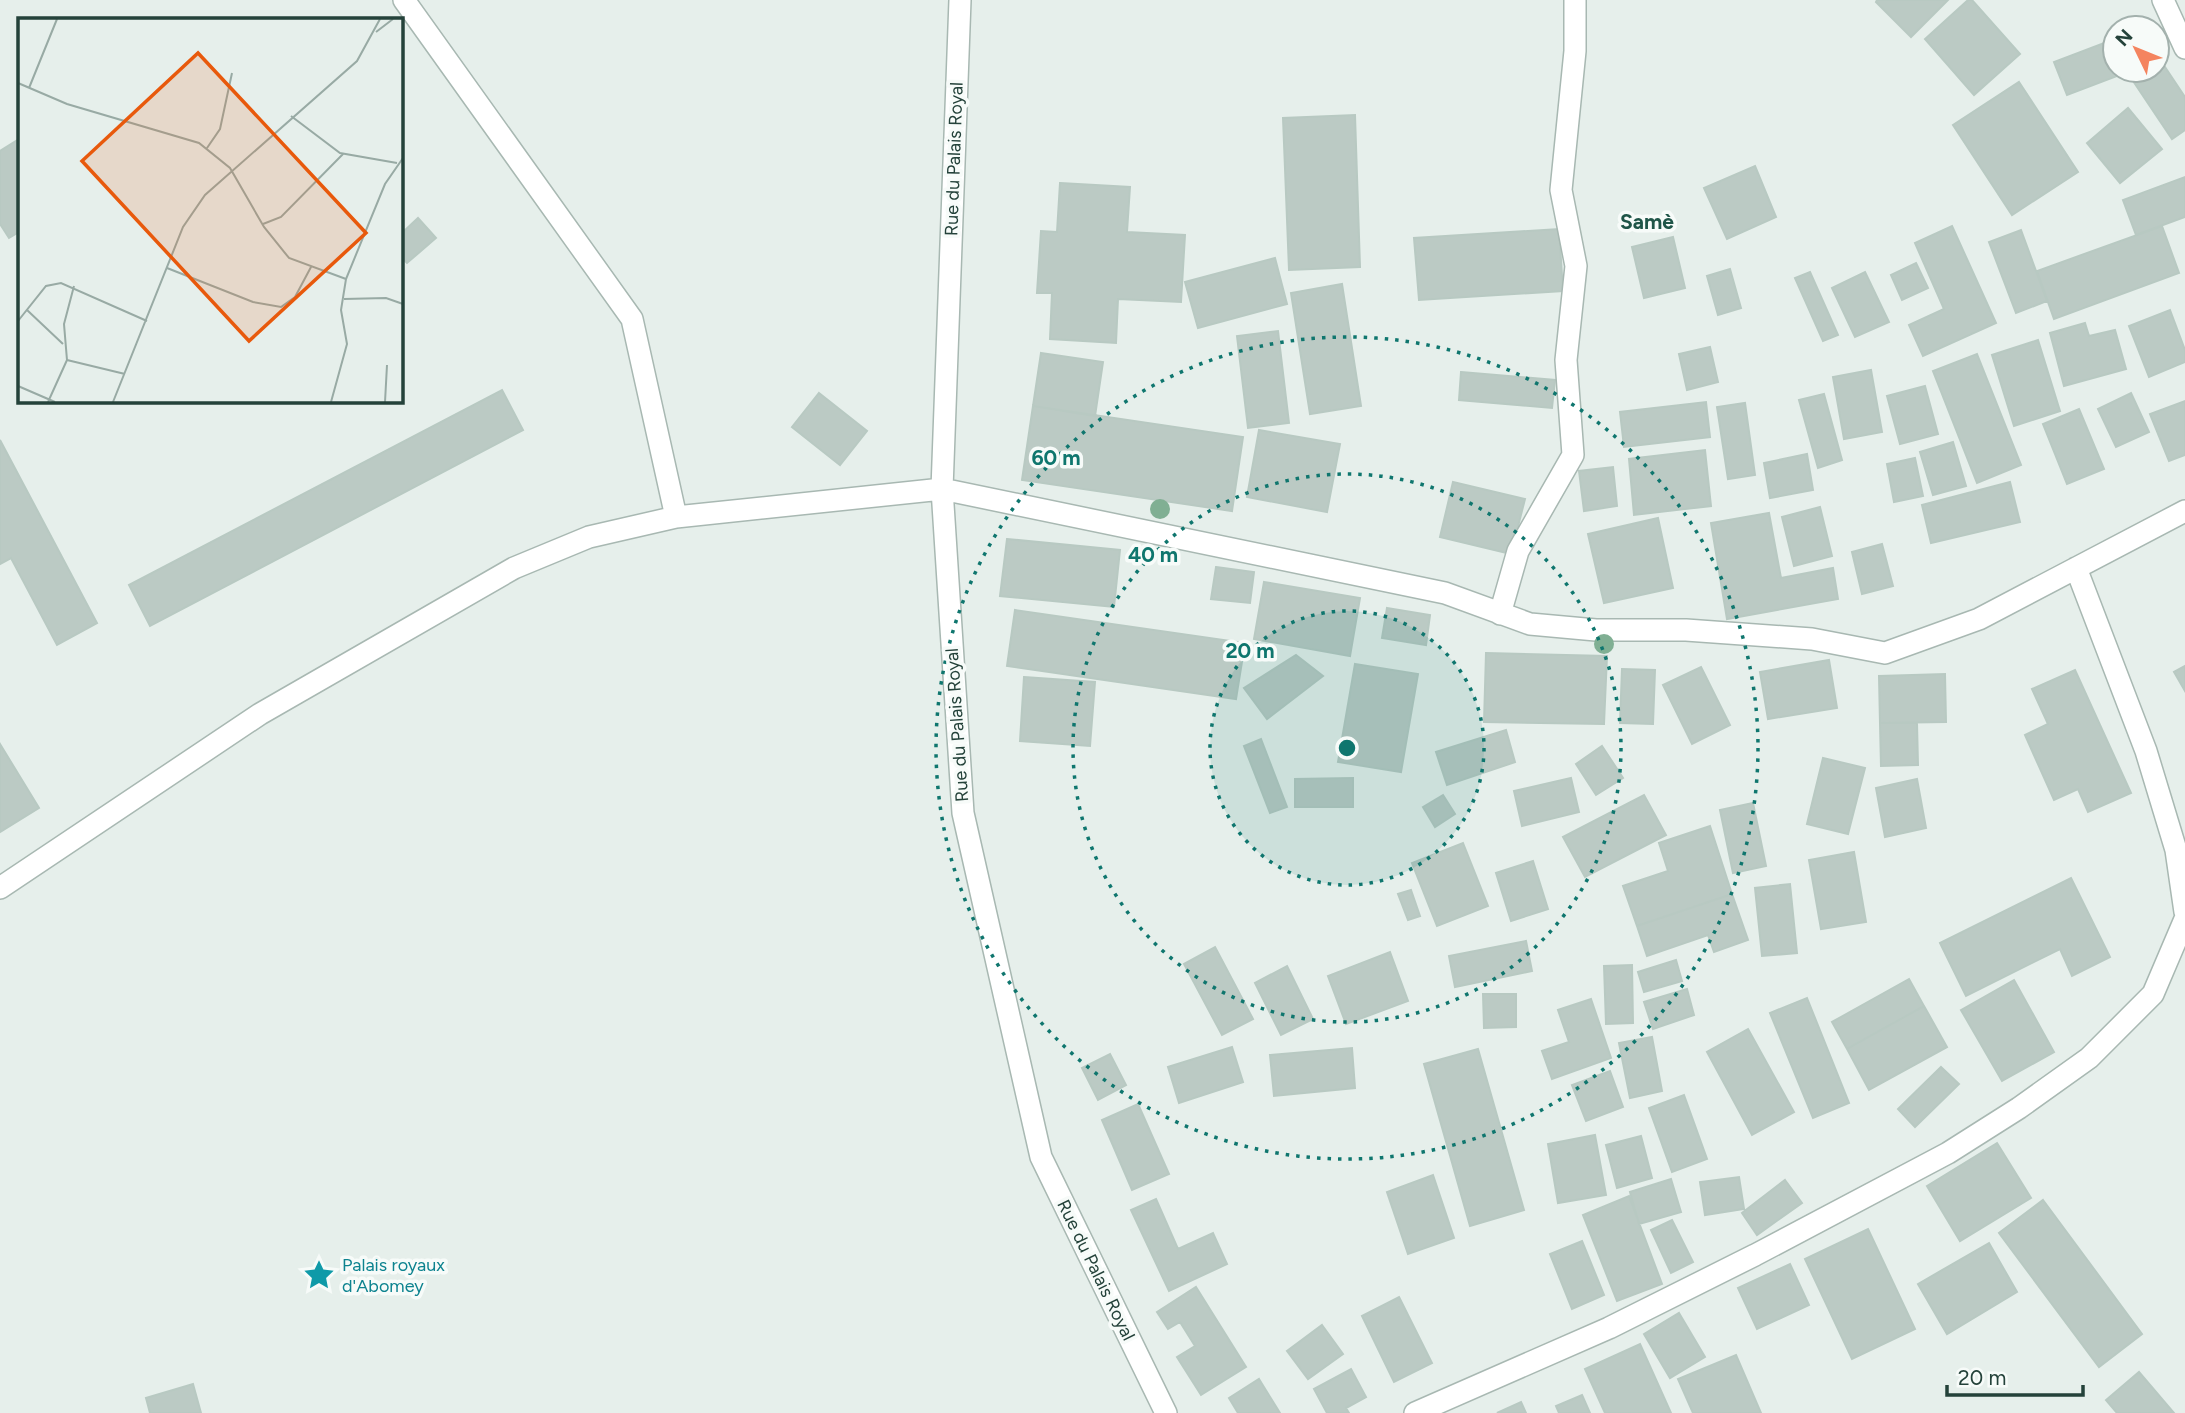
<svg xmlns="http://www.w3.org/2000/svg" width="2185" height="1413" font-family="Figtree,sans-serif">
  <rect width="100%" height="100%" fill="#e6efeb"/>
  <path fill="#bbcac4" stroke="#b8c9c2" stroke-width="2" d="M1877,0h71l-37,37 -35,-35z
    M1968,0h4l48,54 -46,41 -49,-56z
    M2112,40l3,7v23h9l1,3 -58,22 -13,-33z
    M2157,55l28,42v33l-13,9 -45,-67 4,-2h26z
    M2019,82l59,90 -66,43 -59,-90z
    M2128,108l34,41 -42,34 -33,-40z
    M1355,115l5,152 -71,3 -6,-152z
    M19,139v93l-10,6 -9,-14v-73z
    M1755,166l21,51 -49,22 -23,-51z
    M2185,177v40l-49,18 -13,-35z
    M1060,183l70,4 -3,45 58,3 -4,67 -63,-3 -2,44 -66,-4 2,-46h-15l4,-62 16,1z
    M418,218l18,20 -29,25 -6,-6v-23z
    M1952,226l44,97 -73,33 -14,-31 35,-16 -29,-66z
    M2162,226l17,47 -125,46 -17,-48z
    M1559,229l4,62 -144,9 -5,-62z
    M2021,230l26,71 -31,12 -27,-71z
    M1673,237l12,51 -41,10 -12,-51z
    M1275,258l12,46 -89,24 -13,-46z
    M1916,263l12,25 -26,12 -11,-25z
    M1730,269l11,39 -23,7 -11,-39z
    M1810,272l28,63 -15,6 -28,-63z
    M1865,272l24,50 -34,15 -23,-49z
    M1342,284l19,122 -51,8 -19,-121z
    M2170,310l15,40v12l-36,15 -20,-51z
    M2085,323l4,13 26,-6 11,39 -62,17 -14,-53z
    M1278,331l11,92 -41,5 -11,-92z
    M2038,340l22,71 -46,15 -22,-71z
    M1710,347l8,35 -31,8 -8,-36z
    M1041,353l62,9 -8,54 -62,-10z
    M1977,354l44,111 -44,18 -44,-112z
    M1871,370l11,62 -38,7 -11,-62z
    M1461,372l94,8 -3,28 -93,-8z
    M1925,386l13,48 -38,10 -13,-48z
    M502,390l21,40 -373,196 -21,-41z
    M819,393l48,38 -27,34 -48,-38z
    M2131,393l18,39 -33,15 -18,-38z
    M1824,394l18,66 -24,8 -19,-68z
    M2185,401v54l-16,6 -19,-47z
    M1706,402l4,35 -86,10 -4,-35z
    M1745,403l10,72 -27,4 -11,-72z
    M1033,406l210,31 -11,74 -210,-31z
    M2079,409l25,60 -37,15 -24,-60z
    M1259,430l81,14 -13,68 -80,-15z
    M0,440l97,183 -40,22 -46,-87 -11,6z
    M1953,442l13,44 -33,9 -13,-43z
    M1705,450l6,56 -77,9 -5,-56z
    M1807,454l6,36 -43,8 -6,-35z
    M1915,458l8,38 -29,6 -7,-38z
    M1613,467l4,39 -33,5 -5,-40z
    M1453,482l72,17 -14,55 -71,-17z
    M2010,482l10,40 -89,21 -9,-38z
    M1820,507l12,49 -38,10 -12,-49z
    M1769,513l12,65 52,-10 5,31 -111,20 -16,-96z
    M1658,518l15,70 -69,15 -16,-69z
    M1007,539l113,11 -6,57 -114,-11z
    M1882,544l11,42 -31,8 -10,-42z
    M1216,567l38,5 -4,31 -39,-4z
    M1264,582l96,16 -10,58 -96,-17z
    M1387,608l43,7 -4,30 -44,-7z
    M1015,610l230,33 -9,56 -229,-33z
    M1486,653l121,3 -3,68 -120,-2z
    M1296,655l27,21 -56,43 -23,-31z
    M1829,660l8,48 -69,11 -8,-47z
    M1355,664l63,10 -17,98 -63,-10z
    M2185,666v25l-11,-19z
    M1701,667l29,58 -38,19 -29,-59z
    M1622,669l33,1 -2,54 -33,-1z
    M2075,670l56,123 -43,19 -10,-23 -24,11 -29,-65 23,-11 -16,-35z
    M1945,674l1,48 -66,1 -1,-47z
    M1024,677l71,5 -5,64 -70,-5z
    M1880,723h37l1,42 -37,1z
    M1506,730l9,32 -68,23 -11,-33z
    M1261,739l26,68 -17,6 -26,-67z
    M0,744l39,64 -39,24z
    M1602,746l21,32 -27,17 -20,-31z
    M1823,758l42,10 -17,66 -41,-10z
    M1353,778v29h-58v-28z
    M1571,778l8,34 -57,14 -8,-35z
    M1917,779l9,49 -41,9 -9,-49z
    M1443,795l12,19 -20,13 -12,-20z
    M1644,795l22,40 -81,42 -22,-40z
    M1753,803l13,63 -33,7 -13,-63z
    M1710,826l22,68 -95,32 -14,-40 45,-15 -9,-28z
    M1463,843l25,63 -51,20 -25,-63z
    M1854,852l12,70 -45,7 -12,-69z
    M1533,861l15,48 -37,12 -15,-48z
    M2071,878l39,79 -38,19 -12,-27 -94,47 -26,-53z
    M1790,884l7,69 -35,3 -7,-68z
    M1411,890l9,26 -12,4 -10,-26z
    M1732,894l16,46 -34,12 -6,-17 -61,21 -10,-30z
    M1526,941l6,30 -77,16 -6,-31z
    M1215,947l38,72 -31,16 -38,-71z
    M1390,952l18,49 -62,23 -18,-48z
    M1676,960l6,21 -38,11 -6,-20z
    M1632,965l1,58 -27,1 -2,-58z
    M1287,966l26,53 -32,16 -26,-52z
    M1909,979l15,27 -77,43 -15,-27z
    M2014,980l40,72 -52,29 -41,-71z
    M1687,989l7,26 -41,14 -9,-27z
    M1483,994h33v33l-32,1z
    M1807,998l42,105 -36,15 -43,-105z
    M1591,999l20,59 -59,21 -10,-28 27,-9 -11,-32z
    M1924,1006l23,41 -78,43 -22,-41z
    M1748,1029l46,83 -42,23 -45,-83z
    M1652,1037l10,54 -32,7 -11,-55z
    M1232,1047l11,35 -64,21 -11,-36z
    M1352,1048l3,40 -81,8 -4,-41z
    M1478,1049l46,161 -54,16 -46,-162z
    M1110,1054l16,31 -28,15 -16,-32z
    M1941,1067l18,17 -44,43 -17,-18z
    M1610,1071l13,36 -37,14 -14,-36z
    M1684,1095l23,64 -35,13 -23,-64z
    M1138,1104l31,70 -37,16 -30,-70z
    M1595,1135l11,60 -48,8 -10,-59z
    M1641,1136l11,42 -35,10 -11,-43z
    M1997,1143l34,55 -71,43 -33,-55z
    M1433,1175l21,63 -46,16 -21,-62z
    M1739,1177l5,32 -39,6 -5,-33z
    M1671,1179l10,33 -42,12 -9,-32z
    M1785,1180l17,23 -45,32 -15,-22z
    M1629,1196l33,88 -45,17 -34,-86z
    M1156,1199l22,50 35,-16 14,31 -58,27 -38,-81z
    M2043,1200l99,134 -43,33 -100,-134z
    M1672,1220l21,42 -22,11 -20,-43z
    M1868,1229l47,100 -63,30 -47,-100z
    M1582,1241l22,54 -32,14 -22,-55z
    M1989,1243l28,49 -70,42 -29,-50z
    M1790,1264l19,41 -52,24 -19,-41z
    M1196,1287l50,80 -45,28 -24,-38 18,-11 -15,-24 -12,7 -11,-17z
    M1399,1297l33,66 -38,19 -32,-66z
    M1679,1313l26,44 -35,21 -26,-44z
    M1322,1325l21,29 -35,25 -21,-28z
    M1640,1344l31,69h-66l-20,-44z
    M1736,1355l25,58h-68l-15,-34z
    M1351,1369l15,28 -20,11 3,5h-22l-13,-24z
    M2139,1372l35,41h-57l-11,-13z
    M1259,1379l21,34h-42l-9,-15z
    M193,1384l8,29h-51l-4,-15z
    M1582,1395l8,18h-31l-3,-7z
    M1521,1402l5,11h-29z"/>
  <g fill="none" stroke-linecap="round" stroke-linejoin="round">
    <defs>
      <path id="street" d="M404,0l228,319 44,198
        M960,0l-18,489 21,324 78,344 125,256
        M2163,0l22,48
        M2076,568l70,183 30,99 9,62
        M1500,614l18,-63 55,-96 -7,-95 10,-94 -15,-76 14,-139v-51
        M0,888l260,-174 254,-146 75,-31 87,-20 266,-28 503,104 85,31 66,6h90l126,9 73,14 94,-34 206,-108
        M1415,1413l194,-85 146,-73 193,-102 71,-45 70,-50 64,-64 32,-75"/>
    </defs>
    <use href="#street" stroke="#a8b8b2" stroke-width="24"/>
    <use href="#street" stroke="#fff" stroke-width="21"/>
  </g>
  <g fill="#80af93">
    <circle cx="1160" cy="509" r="10"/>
    <circle cx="1604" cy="644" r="10"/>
  </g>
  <circle cx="1347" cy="748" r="137" fill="#0f766e" fill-opacity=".12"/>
  <g fill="none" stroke="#0f766e" stroke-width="3.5" stroke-dasharray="3.5 7">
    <circle cx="1347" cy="748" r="137"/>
    <circle cx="1347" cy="748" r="274"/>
    <circle cx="1347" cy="748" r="411"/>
  </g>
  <defs>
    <symbol id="sight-bare" viewBox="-9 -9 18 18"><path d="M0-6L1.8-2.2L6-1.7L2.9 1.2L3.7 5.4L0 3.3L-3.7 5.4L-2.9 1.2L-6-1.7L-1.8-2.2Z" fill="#0f9aa8" stroke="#f7fbf9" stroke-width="2.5" paint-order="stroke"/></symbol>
  </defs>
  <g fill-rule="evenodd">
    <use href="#sight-bare" x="297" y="1253" width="44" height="44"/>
  </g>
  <g text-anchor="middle" stroke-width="7" stroke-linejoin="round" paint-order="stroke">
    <g font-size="18" fill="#24423a" stroke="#f7fbf9">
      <text transform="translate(954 159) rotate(-88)" y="6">Rue du Palais Royal</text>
      <text transform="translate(957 725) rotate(-94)" y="6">Rue du Palais Royal</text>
      <text transform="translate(1096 1270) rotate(64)" y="6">Rue du Palais Royal</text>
    </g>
    <g font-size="18" fill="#0d838f" stroke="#f7fbf9" text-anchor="start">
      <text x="342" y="1271">Palais royaux<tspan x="342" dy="21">d'Abomey</tspan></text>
    </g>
    <g font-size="21" font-weight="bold" fill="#1f5548" stroke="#f7fbf9">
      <text x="1647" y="229">Samè</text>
    </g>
  </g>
  <g transform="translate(18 18)">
    <rect width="385" height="385" fill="#e6efeb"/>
    <path fill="none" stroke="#98aaa4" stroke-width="2" d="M358,14l17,-13M0,65l49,21 132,39 31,25 34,59 25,31 57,21M11,70l28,-69M273,98l49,37 57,10M189,130l13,-19 12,-56M245,206l18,-7 62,-63M149,250l86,34 28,5 14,-10 16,-30M326,281l42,-1 17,6M9,292l36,34M0,303l28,-35 15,-3 86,38M49,342l58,14M0,368l37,16M30,384l19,-42 -3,-36 10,-38M95,384l70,-175 22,-32 152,-134 23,-42M313,384l16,-58 -6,-34 5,-31 39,-95 18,-26M367,384l2,-37"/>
    <path fill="#e8590c" fill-opacity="0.15" stroke="#e8590c" stroke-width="3.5" d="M180,35l168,180 -117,108 -167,-180z"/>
    <rect width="385" height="385" fill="none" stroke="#24423a" stroke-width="3.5"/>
  </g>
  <circle cx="1347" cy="748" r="10" fill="#0f766e" stroke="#f7fbf9" stroke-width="3.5"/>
  <g font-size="21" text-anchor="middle" font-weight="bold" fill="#0f766e" stroke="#f7fbf9" stroke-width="7" stroke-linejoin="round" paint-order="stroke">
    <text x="1056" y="465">60 m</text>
    <text x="1153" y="562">40 m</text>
    <text x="1250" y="658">20 m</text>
  </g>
  <g transform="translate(2136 49) rotate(313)"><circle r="33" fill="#f7fbf9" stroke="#a3b1ad" stroke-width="2"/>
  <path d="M0-5L12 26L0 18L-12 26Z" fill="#f4845f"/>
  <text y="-10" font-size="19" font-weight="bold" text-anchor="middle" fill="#24423a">N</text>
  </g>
  <path d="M1947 1385v10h136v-10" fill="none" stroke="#24423a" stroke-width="3.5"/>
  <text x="1958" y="1385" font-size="21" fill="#24423a" stroke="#f7fbf9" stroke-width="5" paint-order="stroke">20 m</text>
</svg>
